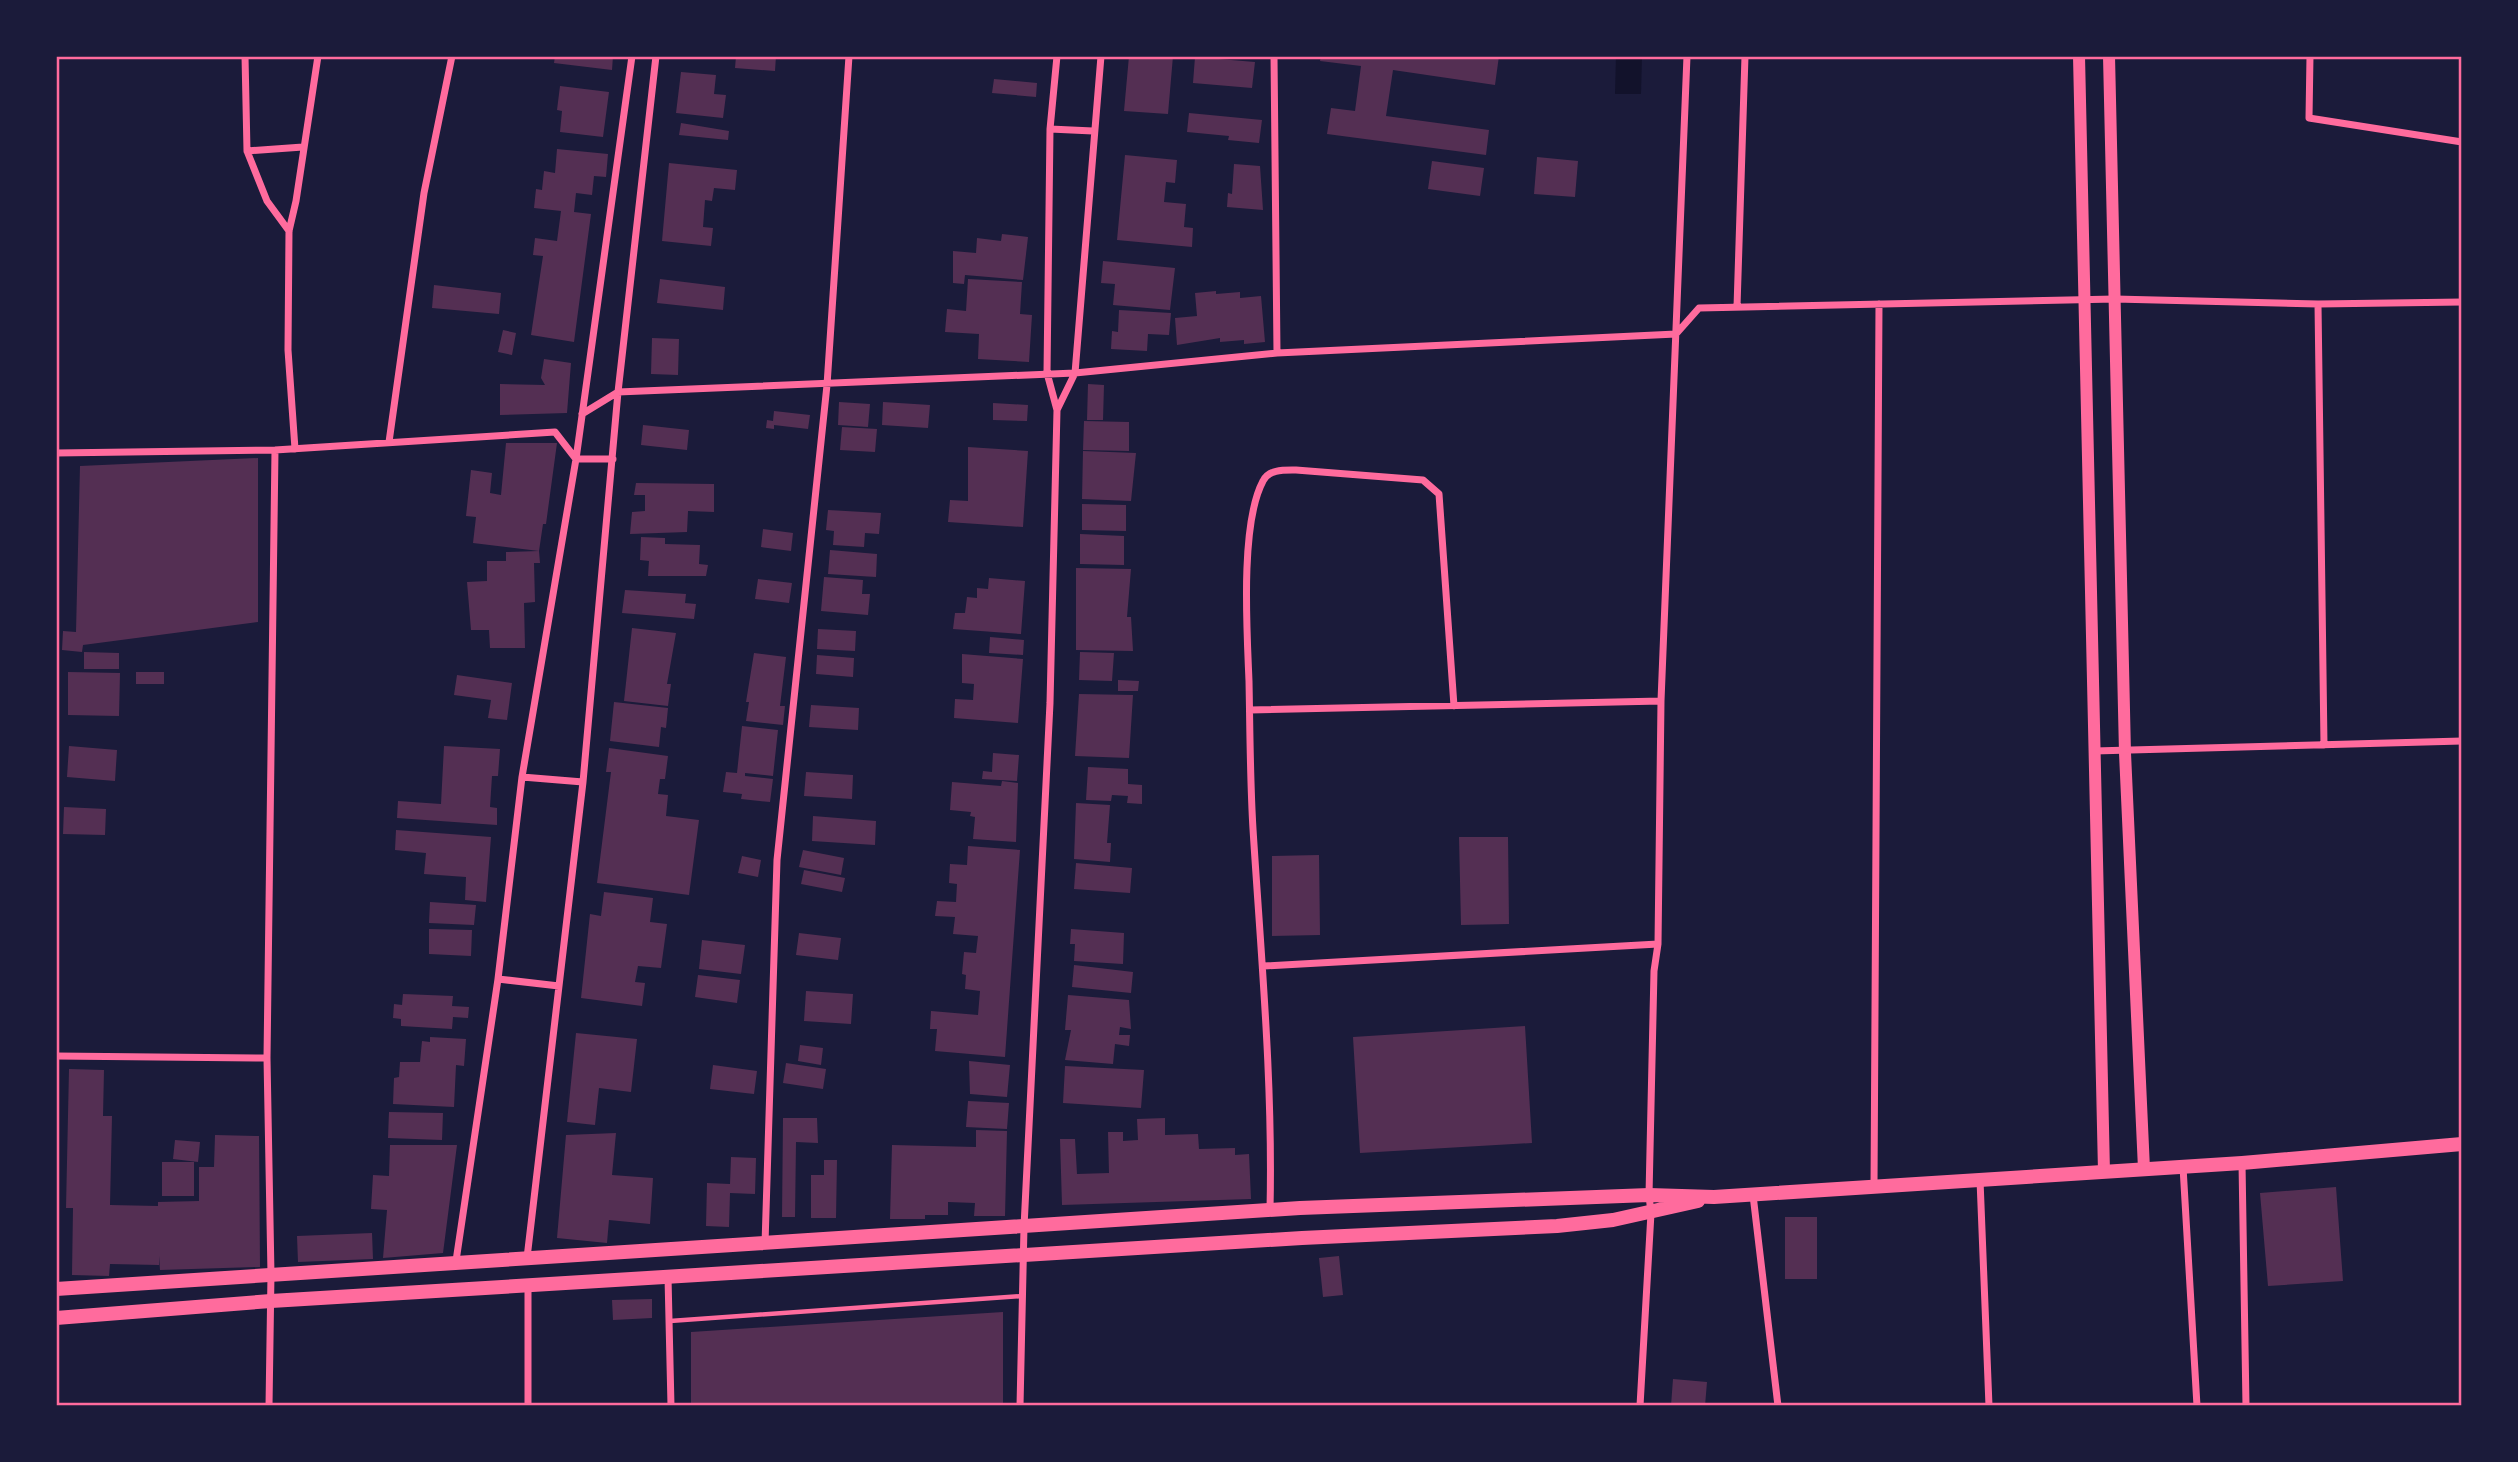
<svg xmlns="http://www.w3.org/2000/svg" width="2518" height="1462" font-family="Raleway,sans-serif">
  <rect width="100%" height="100%" fill="#1b1b3a"/>
  <path fill="#12122b" d="M1616,56h26l-1,38h-26z"/>
  <path fill="#542f53" d="M555,56h58l-1,14 -58,-7z
    M736,56h40l-1,15 -40,-3z
    M1129,56h44l-5,58 -44,-3z
    M1321,56h178l-4,29 -102,-15 -7,46 103,14 -3,25 -159,-21 4,-26 24,3 6,-45 -41,-5z
    M1195,57l60,5 -3,26 -59,-5z
    M681,72l35,3 -2,19 12,1 -3,23 -47,-5z
    M994,79l43,4 -1,14 -44,-4z
    M560,86l49,6 -6,45 -43,-5 2,-21 -5,-1z
    M1189,113l73,7 -3,23 -31,-3 1,-4 -42,-4z
    M681,123l48,8 -1,9 -49,-5z
    M557,149l51,5 -2,23 -12,-1 -2,19 -16,-2 -2,19 17,2 -17,128 -43,-7 12,-79 -10,-1 2,-17 22,3 4,-30 -27,-3 2,-19 6,1 2,-19 11,2z
    M1125,155l52,5 -2,23 -9,-1 -2,20 22,2 -2,23 9,1 -1,19 -75,-7z
    M1537,157l41,4 -3,36 -41,-3z
    M1432,161l52,7 -4,28 -52,-7z
    M669,163l68,7 -2,20 -21,-2 -2,13 -7,-1 -2,27 10,1 -2,18 -49,-5z
    M1234,164l26,2 3,44 -36,-3 1,-14 4,1z
    M1002,234l26,3 -5,43 -58,-5 -1,9 -11,-1v-32l23,2 1,-15 24,3z
    M1103,261l72,7 -5,42 -57,-5 2,-21 -14,-1z
    M660,279l65,8 -2,23 -66,-7z
    M968,279l54,3 -2,32 12,1 -3,47 -51,-3 1,-25 -34,-2 2,-23 19,2z
    M434,285l67,8 -2,21 -67,-6z
    M1216,291v3l24,-2v6l21,-2 4,46 -21,2v-4l-24,2v-4l-43,7 -2,-27 22,-2 -2,-23z
    M1119,310l52,3 -2,22 -21,-1 -1,17 -36,-2 1,-18 6,1z
    M503,330l13,3 -4,22 -14,-3z
    M652,338l27,1 -1,36 -27,-1z
    M544,359l27,4 -4,50 -67,2v-31l45,1 -4,-7z
    M1088,384l16,1 -1,35h-16z
    M839,402l31,2 -2,23 -30,-2z
    M883,402l47,3 -2,23 -46,-3z
    M993,403l35,2 -1,16 -34,-1z
    M774,411l36,4 -2,14 -34,-4v4l-8,-1 1,-8 6,1z
    M1084,421l45,1v29l-46,-1z
    M643,425l46,5 -2,20 -46,-5z
    M842,427l35,2 -2,23 -35,-2z
    M506,443h51l-11,81h-3l-4,27 -66,-8 3,-26 -10,-1 5,-46 21,3 -2,20 11,2z
    M968,447l60,4 -5,76 -75,-5 2,-22 18,1z
    M1083,451l53,2 -5,48 -49,-2z
    M258,458v164l-175,23 -1,7 -20,-2 1,-19 13,1 4,-166z
    M636,483l78,1v28l-26,-1 -1,21 -57,2 2,-22 13,-1v-16h-11z
    M1082,504l44,1v26l-44,-1z
    M828,510l53,3 -2,21 -14,-1 -1,14 -31,-2 1,-14 -8,-1z
    M763,529l30,4 -2,18 -30,-4z
    M1080,534l44,2v29l-44,-1z
    M641,537l24,1v6l35,1 -1,19 9,1 -2,11h-58l1,-15 -9,-1z
    M830,550l47,4 -1,23 -48,-3z
    M539,551l1,12h-6l1,39 -11,1 1,45h-35l-1,-18h-18l-4,-48 20,-1v-20h19v-9z
    M1076,568l55,1 -4,48h4l2,34 -57,-1z
    M824,577l39,3 -1,14h8l-2,21 -47,-4z
    M989,578l36,3 -4,53 -68,-5 2,-16h10l2,-16 10,1v-10l11,1z
    M758,579l34,4 -3,20 -34,-4z
    M625,590l61,4 -1,9 11,1 -2,15 -72,-6z
    M632,628l44,5 -9,51h4l-3,22 -44,-5z
    M818,629l38,2 -1,20 -38,-2z
    M990,637l34,3 -1,15 -34,-2z
    M84,652l35,1v16h-35z
    M1080,652l34,1 -2,28 -33,-1z
    M754,653l32,4 -6,49h5l-2,19 -37,-4 3,-19h-3z
    M962,654l61,5 -5,64 -64,-5 1,-19 18,1 1,-16 -12,-1z
    M817,655l37,3 -1,19 -37,-3z
    M68,672l52,1 -1,43 -51,-1z
    M136,672h28v12h-28z
    M457,675l55,8 -5,37 -19,-2 3,-18 -37,-5z
    M1118,680l21,1 -1,10h-20z
    M1079,694l54,1 -4,63 -54,-2z
    M614,702l54,6 -2,20 -5,-1 -2,20 -49,-6z
    M811,705l48,3 -1,22 -49,-3z
    M742,726l36,4 -5,46 -28,-3v3l28,3 -3,23 -29,-3 1,-5 -19,-2 3,-20 11,1z
    M69,746l48,4 -2,31 -48,-4z
    M444,746l56,3 -2,27h-6l-2,31 7,1v17l-100,-7 1,-17 43,3z
    M609,748l59,8 -3,23h-5l-2,15 10,1 -2,21 33,4 -10,75 -92,-12 14,-111h-5z
    M993,753l26,2 -2,26 -35,-2 1,-8 9,1z
    M1088,767l40,2v15l14,1v19l-15,-1 1,-7 -16,-1 -1,6 -25,-1z
    M806,772l47,3 -1,24 -48,-3z
    M1002,781l16,2 -2,59 -43,-3 2,-22 -5,-1 1,-4 -21,-2 2,-28 49,4z
    M1076,803l34,2 -3,38h4l-1,19 -36,-3z
    M64,807l42,2 -1,26 -42,-1z
    M813,816l63,5 -1,24 -63,-4z
    M396,830l95,7 -5,65 -21,-2 1,-23 -42,-3 2,-21 -31,-3z
    M1459,837h49l1,87 -48,1z
    M968,846l52,4 -15,207 -70,-6 2,-22h-7l1,-18 47,4 2,-24 -15,-2 1,-14 -4,-1 2,-22 12,1 2,-17 -25,-2 2,-17 -20,-1 2,-15 19,1 1,-18 -8,-1 1,-19 17,1z
    M803,850l41,8 -3,17 -42,-8z
    M1319,855l1,80 -48,1v-80z
    M742,856l19,4 -3,17 -20,-4z
    M1076,863l56,5 -2,25 -56,-4z
    M804,870l41,8 -3,14 -41,-8z
    M604,892l49,6 -3,24 17,2 -6,44 -23,-2 -3,16 10,1 -3,23 -61,-8 9,-84 11,2z
    M430,902l46,3 -2,20 -45,-2z
    M429,929l43,1 -1,26 -42,-2z
    M1071,929l53,4 -1,31 -49,-3 1,-17h-5z
    M799,933l42,5 -3,22 -42,-5z
    M702,940l43,5 -4,29 -42,-5z
    M1074,965l59,7 -2,21 -59,-6z
    M698,975l42,5 -3,23 -42,-6z
    M806,991l47,3 -2,30 -47,-3z
    M403,994l50,2 -1,10 17,1 -1,11 -15,-1 -1,12 -51,-3v-7l-8,-1 1,-14 8,1z
    M1068,995l61,5 2,29 -11,-2 -1,8h11l-1,11 -14,-2 -2,20 -48,-4 6,-30h-6z
    M1525,1026l7,117 -172,10 -7,-116z
    M576,1033l61,6 -6,53 -32,-4 -4,37 -28,-3z
    M430,1037l36,2 -2,27 -8,-1 -2,42 -61,-3 1,-26 5,-1 1,-15h20l2,-21 8,1z
    M800,1045l23,3 -2,17 -23,-4z
    M969,1061l41,4 -3,32 -37,-3z
    M786,1063l40,6 -3,20 -40,-6z
    M713,1065l44,6 -3,23 -44,-5z
    M1065,1066l79,4 -3,38 -78,-5z
    M69,1069l35,1 -1,46h9l-2,89 48,1v-4l41,-1v-34h15l1,-32 44,1 1,131 -100,3 -1,-14v9l-49,-1 -1,12 -37,-1 1,-67h-7z
    M968,1101l41,2 -2,26 -41,-2z
    M389,1112l54,1 -1,27 -54,-2z
    M783,1118h34l1,25 -22,-1 -1,75h-13z
    M1165,1118v17l33,-1 1,15 36,-1v7l14,-1 2,45 -189,6 -2,-66h15l2,35 32,-1 -1,-41h15v9l15,-1 -1,-21z
    M976,1130l31,1 -2,85h-31l1,-13 -27,-1v13h-23v4h-35l2,-74 84,2z
    M616,1133l-4,42 41,3 -3,46 -41,-4 -2,23 -50,-5 9,-103z
    M175,1140l25,2 -2,20 -25,-3z
    M390,1145h67l-14,108 -60,5 4,-48 -16,-1 2,-34 16,1z
    M731,1157l25,1 -1,36 -25,-1 -1,34 -23,-1 1,-43 23,1z
    M824,1160h13l-1,58h-25v-43h13z
    M162,1162h32v34h-32z
    M2336,1187l7,94 -75,5 -8,-93z
    M1785,1217h32v62h-32z
    M372,1233l1,26 -75,3 -1,-26z
    M1339,1256l4,39 -20,2 -4,-39z
    M652,1299v19l-39,2 -1,-20z
    M1003,1312v94h-312v-74z
    M1673,1379l34,3 -2,24h-34z"/>
  <g fill="none" stroke-linecap="round" stroke-linejoin="round">
    <path stroke="#ff6b9d" stroke-width="4.5" d="M670,1321l353,-25"/>
    <path stroke="#ff6b9d" stroke-width="7" d="M245,56l2,95 20,50 22,30
      M1274,56l3,297
      M2310,56l-1,62 153,24
      M1050,129l43,2
      M247,151l56,-4
      M2318,304l6,441
      M1737,307l8,-251
      M1057,410l18,-37 26,-317
      M582,414l36,-22 457,-19 202,-20 399,-19 23,-26 416,-9 203,5 144,-2
      M389,442l35,-249 28,-137
      M295,449l-7,-99 1,-119 7,-30 22,-145
      M56,453l219,-3 280,-18 21,27h37
      M1250,710l411,-9
      M2094,751l368,-10
      M522,777l61,5
      M1264,966l394,-22
      M498,979l61,7
      M56,1056l211,2
      M2242,1163l4,243
      M2183,1167l14,239
      M1980,1180l9,226
      M1874,1187l5,-883
      M1753,1195l25,211
      M1270,1210c3,-127 -9,-254 -17,-381 -3,-49 -3,-99 -4,-148 -2,-50 -9,-157 14,-200 6,-12 21,-11 33,-11l127,10 16,14 15,212
      M765,1244l12,-384 50,-475 22,-329
      M527,1258l56,-476 35,-390 38,-336
      M456,1261l42,-282 24,-202 54,-318 56,-403
      M668,1277l3,129
      M269,1406l2,-132 -4,-216 8,-608
      M528,1406v-120
      M1020,1406l4,-179 26,-524 7,-293 -10,-37 3,-244 7,-73
      M1640,1406l11,-193 -2,-18 5,-224 4,-27 3,-243 26,-645"/>
    <path stroke="#ff6b9d" stroke-width="12" d="M2079,56l25,1116
      M2109,56l16,697 19,416"/>
    <path stroke="#ff6b9d" stroke-width="14" d="M56,1289l1244,-81 349,-13 65,2 528,-34 220,-19
      M56,1318l215,-17 1031,-63 255,-12 56,-6 85,-19"/>
  </g>
  <rect width="2518" height="1462" fill="none" stroke="#1b1b3a" stroke-width="116"/>
  <rect x="58" y="58" width="2402" height="1346" fill="none" stroke="#ff6b9d" stroke-width="2.5"/>
</svg>
